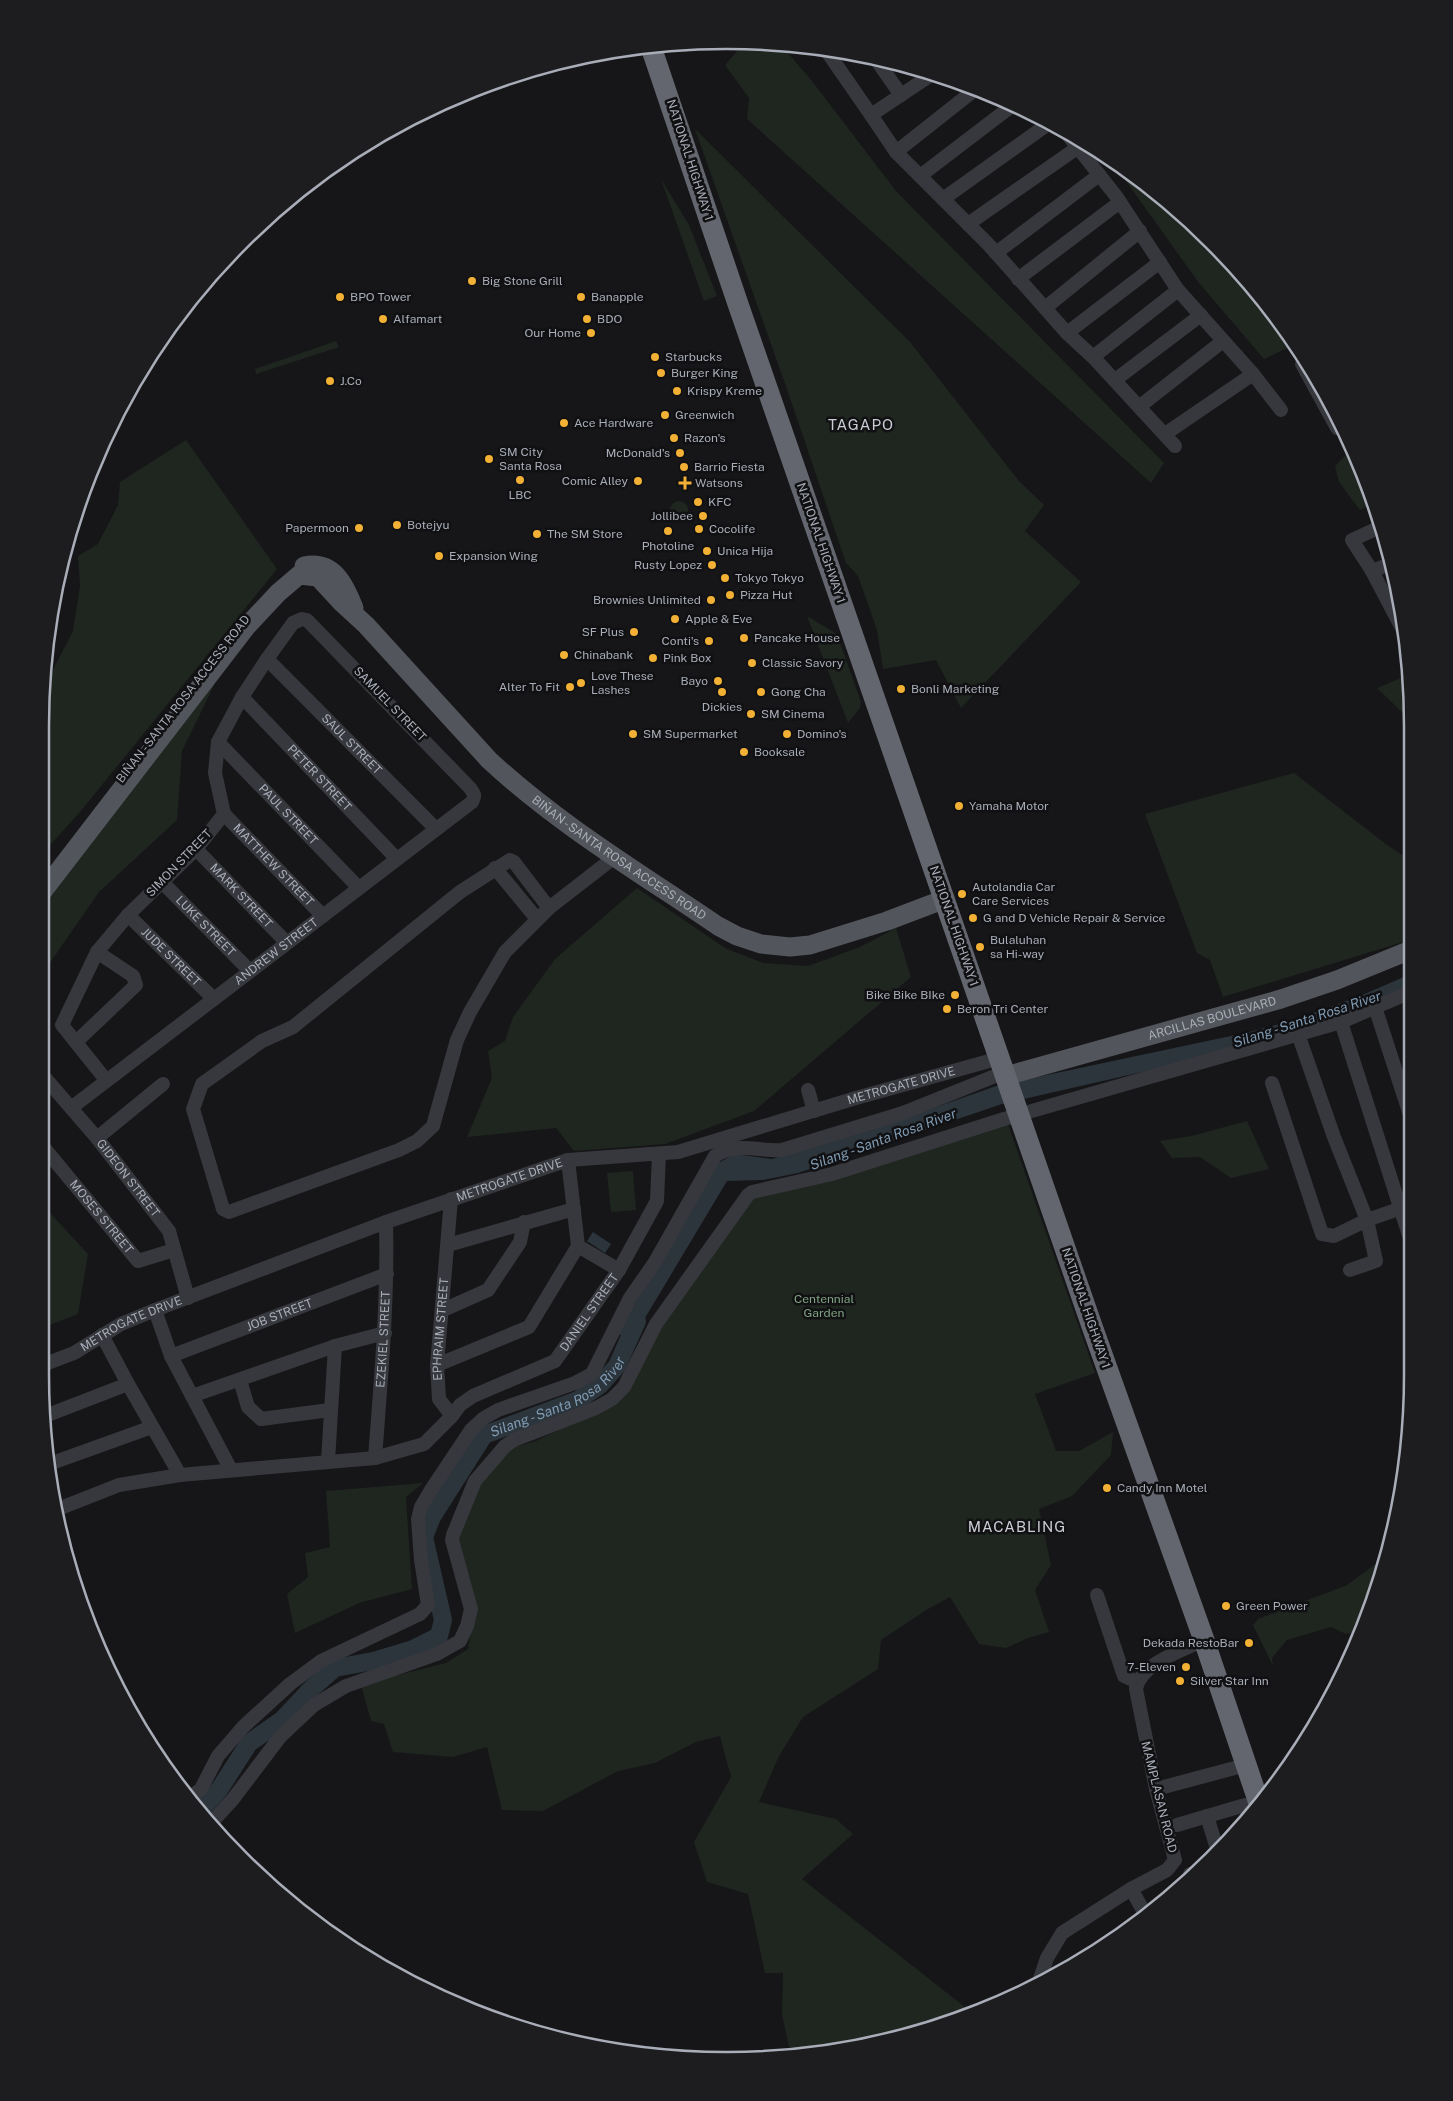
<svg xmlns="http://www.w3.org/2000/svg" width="1453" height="2101" font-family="'Public Sans',sans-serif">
  <rect width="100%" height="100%" fill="#161618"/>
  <path fill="#1e261f" d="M745,42l36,3 31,36 84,110 268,272 -13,20 -404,-364 2,-21 -24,-33z
    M695,129l215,213 109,139 25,24 -19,26 56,51 -120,126 -25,-48 -53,9 -6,-39 -19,-54 -12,-13 -57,-168z
    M1108,156l104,85 59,68 23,36 -30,14 -65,-76z
    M661,179l28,46 28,71 -13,5z
    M336,341l3,6 -83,27 -1,-5z
    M186,440l91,129 -197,243 -40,44v-130l4,-39 29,-56 7,-45 -2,-30 20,-12 20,-39 2,-23z
    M1351,450l19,55 -10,5 -21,-28 -4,-16z
    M670 510a9 9 0 1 1 18 0a9 9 0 1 1-18 0Z
    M807,616l30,18 24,68 -1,6 -12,15z
    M221,671l-39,80 -5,69 -78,72 -59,85v-73z
    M1408,675l5,48 -36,-35z
    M1294,773l93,72 26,17v77l-190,58 -13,-37 -13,-7 -52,-139z
    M637,888l88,60 38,15 45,3 52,-19 36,-19 15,49 -157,134 -89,33 -91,7 -18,-23 -89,9 25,-59 -4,-27 17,-10 8,-24 42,-58z
    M1247,1121l22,48 -38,9 -31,-21 -28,1 -12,-17 31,-5z
    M1008,1124l87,249 -60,21 21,57h23l34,-19 -2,23 -39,41 -33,13 12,56 -16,25 14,42 -21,6 -22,10 -27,-4 -29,-47 -22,12 -47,31 -3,29 -75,48 -24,39 -20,46 77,17 17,15 -51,45 168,132 -110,37 -69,7 -9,-40 1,-42h-18l-17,-79 -41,-12 -13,-40 37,-65 -11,-41 -24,6 -41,21 -37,8 -75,40 -41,-1 -15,-63 -34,10 -60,-5 -9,-28 -13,-3 -10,-37 85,-21 22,-14 7,-40 -18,-68 21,-59 33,-34 25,-7 62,-31 27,-22 29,-66 96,-125z
    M633,1171l3,39 -25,2 -4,-39z
    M40,1202l48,52 -10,60 -38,15z
    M423,1483l-17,14 6,92 -53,14 -64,30 -8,-39 21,-17 -3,-24 25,-6 -4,-56z
    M1385,1557l-22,72 -17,5 -15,-7 -44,13 -15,18 1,8 -20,-41 5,-6 89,-34z"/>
  <path fill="#2c353c" d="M1413,973v15l-64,27 -102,33 -245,56 -204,69 -35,7 -36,1 -97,162 -12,-10 97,-168 19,-11 38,5 153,-48 74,-26 246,-52 46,-12 69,-25z
    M593,1232l18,12 -6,9 -18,-12z"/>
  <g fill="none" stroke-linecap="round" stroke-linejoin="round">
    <path stroke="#2c353c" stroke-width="18" id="s1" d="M202,1809l17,-19 30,-47 33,-23 30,-32 23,-20 38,-7 40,-12 26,-13 4,-16 -19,-83 8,-20 52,-82 94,-35 22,-15 17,-19 20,-45"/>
    <g stroke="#37383d" stroke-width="14">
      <path d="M826,50l45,65 30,-20"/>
      <path d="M875,58l26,37 30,-20"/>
      <path d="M871,115l25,37 92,92 79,89 26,24 82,89"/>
      <path d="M1067,134l49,62 62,94 75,84 28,36"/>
      <path d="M896,152l81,-64"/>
      <path d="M920,176l93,-71"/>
      <path d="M943,199l105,-75"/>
      <path d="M968,224l109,-76"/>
      <path d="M996,253l103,-78"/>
      <path d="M1018,279l102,-77"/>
      <path d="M1045,308l95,-77"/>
      <path d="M1067,333l93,-71"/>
      <path d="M1093,357l85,-67"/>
      <path d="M1302,364l35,64 6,-3"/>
      <path d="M1115,380l86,-65"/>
      <path d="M1140,406l83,-65"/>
      <path d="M1165,434l88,-60"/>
      <path d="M1378,528l-26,12 20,31 32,61"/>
      <path d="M1372,571l18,-7"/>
      <path id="s2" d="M267,659l169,170"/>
      <path id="s3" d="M242,697l155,162"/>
      <path id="s4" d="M218,742l141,146"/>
      <path id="s5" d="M224,814l99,102"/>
      <path id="s6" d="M196,849l91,94"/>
      <path d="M495,868l42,51"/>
      <path id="s7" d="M162,882l88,89"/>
      <path d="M549,908l-35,-46 -4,-2 -50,32 -167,135 -31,14 -60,43 -9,25 30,100 6,3 170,-62 18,-9 16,-15 24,-86 13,-28 35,-60 44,-44 67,-52"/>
      <path id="s8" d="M128,915l86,84"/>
      <path d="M1375,1007l38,117"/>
      <path d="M1341,1022l72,226"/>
      <path d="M1298,1034l36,103 33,83 9,41 -26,9"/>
      <path d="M76,1042l60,-57 -3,-9 -36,-24"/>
      <path id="s9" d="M40,1072l57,66 72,93 19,67"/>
      <path d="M1272,1083l50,151 12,2 33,-16 46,-16"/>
      <path d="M808,1090l6,21"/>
      <path id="s10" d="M71,1108l401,-306c4,-7 2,-8 -2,-14l-163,-168 -5,-1 -9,4 -26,36 -25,38 -24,45 -3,31 9,41 -28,35 -68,66 -31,37 -35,73 44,55"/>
      <path d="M97,1138l66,-54"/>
      <path id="s11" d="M40,1143l98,118 36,-11"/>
      <path d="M568,1160l10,86 41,24"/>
      <path d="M448,1245l126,-36"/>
      <path d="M155,1310l16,46 60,114"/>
      <path d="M443,1310l45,-20 32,-48 4,-20"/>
      <path d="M102,1335l26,49 52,91"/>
      <path id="s12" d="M171,1356l216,-82"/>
      <path d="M437,1365l92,-38 49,-81"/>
      <path id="s13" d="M40,1366l34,-13 47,-29 34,-14 231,-88 182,-62 110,-8 178,-54 144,-40"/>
      <path d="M240,1380l8,27 13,12 69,-9"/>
      <path d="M192,1396l143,-50 50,-13"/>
      <path d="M45,1416l83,-32"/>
      <path id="s14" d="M452,1416l8,-11 13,-9 82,-35 64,-91 38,-69 2,-47"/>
      <path id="s15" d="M375,1458c6,-79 13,-157 11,-236"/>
      <path d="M328,1461l7,-115"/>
      <path d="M52,1463l100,-36"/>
      <path id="s16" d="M58,1509l61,-24 61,-10 195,-17 49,-14 28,-28 -13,-17 -2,-34 14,-166"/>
      <path d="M1097,1595l27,81 13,6"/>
      <path d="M1156,1789l90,-24"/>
      <path d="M191,1797l10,-8 17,-33 25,-29 47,-43 31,-23 99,-47 8,-9 -7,-45 -3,-41 3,-12 10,-17 40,-60 13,-12 14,-8 77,-27 17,-9 38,-76 25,-36 60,-106c22,-15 43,-4 67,-6l121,-37 97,-39 6,2"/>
      <path d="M1207,1816l11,36"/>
      <path d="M213,1821l20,-22 47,-62 34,-32 32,-19 91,-32 23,-13 7,-15 4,-17 -19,-69 1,-5 22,-54 30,-35 9,-6 82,-32 16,-9 12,-12 32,-63 92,-129 4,-3 80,-18 172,-55 337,-97 72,-31"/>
      <path d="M1177,1825l68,-20"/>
      <path d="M1190,1874l9,-2"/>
      <path d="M1131,1889l16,28"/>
      <path d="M1038,1985l9,-27 15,-25 69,-44 36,-19 8,-10 -19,-71 -20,-100c4,-25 47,-39 68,-49"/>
    </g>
    <g stroke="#53555c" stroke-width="19">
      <path d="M304,566c30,-6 41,19 50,42"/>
      <path id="s17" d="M40,895l207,-269 31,-33 21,-18 19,2 24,26 24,22 123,135c69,64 151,113 229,166l19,10 24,8 29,3 20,-2 77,-24 58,-22"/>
      <path id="s18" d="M1006,1076l275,-77 56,-19 76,-31"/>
    </g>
    <path stroke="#63666e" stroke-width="21" d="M651,47l87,257 355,1025 111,311 55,163"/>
  </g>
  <g fill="#f2b134" stroke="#111113" stroke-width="2">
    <circle cx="472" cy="281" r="5"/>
    <circle cx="340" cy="297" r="5"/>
    <circle cx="581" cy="297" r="5"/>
    <circle cx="383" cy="319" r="5"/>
    <circle cx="587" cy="319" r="5"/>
    <circle cx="591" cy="333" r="5"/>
    <circle cx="655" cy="357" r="5"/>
    <circle cx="661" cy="373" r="5"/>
    <circle cx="330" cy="381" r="5"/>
    <circle cx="677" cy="391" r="5"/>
    <circle cx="665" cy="415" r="5"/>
    <circle cx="564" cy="423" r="5"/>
    <circle cx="674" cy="438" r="5"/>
    <circle cx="680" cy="453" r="5"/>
    <circle cx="489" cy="459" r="5"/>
    <circle cx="684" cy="467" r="5"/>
    <circle cx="520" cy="480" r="5"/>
    <circle cx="638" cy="481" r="5"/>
    <path d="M682.5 475.5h5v5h5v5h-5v5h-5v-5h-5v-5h5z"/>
    <circle cx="698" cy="502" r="5"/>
    <circle cx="703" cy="516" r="5"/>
    <circle cx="397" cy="525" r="5"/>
    <circle cx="359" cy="528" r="5"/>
    <circle cx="699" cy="529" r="5"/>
    <circle cx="668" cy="531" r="5"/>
    <circle cx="537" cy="534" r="5"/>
    <circle cx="707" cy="551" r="5"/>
    <circle cx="439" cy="556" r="5"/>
    <circle cx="712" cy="565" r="5"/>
    <circle cx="725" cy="578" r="5"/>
    <circle cx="730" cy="595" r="5"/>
    <circle cx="711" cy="600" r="5"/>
    <circle cx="675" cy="619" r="5"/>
    <circle cx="634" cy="632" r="5"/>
    <circle cx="744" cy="638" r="5"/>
    <circle cx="709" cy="641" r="5"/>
    <circle cx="564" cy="655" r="5"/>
    <circle cx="653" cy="658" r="5"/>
    <circle cx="752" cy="663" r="5"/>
    <circle cx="718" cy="681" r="5"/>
    <circle cx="581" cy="683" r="5"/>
    <circle cx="570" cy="687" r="5"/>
    <circle cx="901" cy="689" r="5"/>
    <circle cx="722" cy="692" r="5"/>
    <circle cx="761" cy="692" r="5"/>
    <circle cx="751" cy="714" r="5"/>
    <circle cx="633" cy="734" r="5"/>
    <circle cx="787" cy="734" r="5"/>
    <circle cx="744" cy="752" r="5"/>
    <circle cx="959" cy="806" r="5"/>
    <circle cx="962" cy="894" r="5"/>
    <circle cx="973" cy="918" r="5"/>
    <circle cx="980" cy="947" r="5"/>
    <circle cx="955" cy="995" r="5"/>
    <circle cx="947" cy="1009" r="5"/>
    <circle cx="1107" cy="1488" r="5"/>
    <circle cx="1226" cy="1606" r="5"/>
    <circle cx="1249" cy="1643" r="5"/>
    <circle cx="1186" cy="1667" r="5"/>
    <circle cx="1180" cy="1681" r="5"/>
  </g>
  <g text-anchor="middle" stroke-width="5" stroke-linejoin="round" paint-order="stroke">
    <g font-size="12" fill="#a8adb8" stroke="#111113">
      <text transform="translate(690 160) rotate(72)" y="4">NATIONAL HIGHWAY 1</text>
      <text transform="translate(821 543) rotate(71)" y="4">NATIONAL HIGHWAY 1</text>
      <text transform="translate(183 699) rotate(-52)" y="4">BIÑAN - SANTA ROSA ACCESS ROAD</text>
      <text transform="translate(390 704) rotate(46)" y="4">SAMUEL STREET</text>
      <text dy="4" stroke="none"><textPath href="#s2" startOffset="120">SAUL STREET</textPath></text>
      <text dy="4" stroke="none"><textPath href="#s3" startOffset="112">PETER STREET</textPath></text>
      <text dy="4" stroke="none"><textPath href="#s4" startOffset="101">PAUL STREET</textPath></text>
      <text dy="4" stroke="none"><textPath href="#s17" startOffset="845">BIÑAN - SANTA ROSA ACCESS ROAD</textPath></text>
      <text transform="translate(179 863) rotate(-46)" y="4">SIMON STREET</text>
      <text dy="4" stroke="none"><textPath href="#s5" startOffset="71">MATTHEW STREET</textPath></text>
      <text dy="4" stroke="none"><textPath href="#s6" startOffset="65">MARK STREET</textPath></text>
      <text transform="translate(954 926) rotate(71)" y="4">NATIONAL HIGHWAY 1</text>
      <text dy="4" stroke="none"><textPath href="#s7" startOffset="62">LUKE STREET</textPath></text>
      <text dy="4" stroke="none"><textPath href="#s10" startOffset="258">ANDREW STREET</textPath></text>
      <text dy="4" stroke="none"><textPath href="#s8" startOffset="60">JUDE STREET</textPath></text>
      <text dy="4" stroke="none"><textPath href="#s18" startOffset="214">ARCILLAS BOULEVARD</textPath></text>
      <text dy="4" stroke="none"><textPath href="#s13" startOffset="911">METROGATE DRIVE</textPath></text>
      <text dy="4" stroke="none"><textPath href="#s9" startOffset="138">GIDEON STREET</textPath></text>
      <text dy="4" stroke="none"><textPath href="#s13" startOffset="506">METROGATE DRIVE</textPath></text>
      <text dy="4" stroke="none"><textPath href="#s11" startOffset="96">MOSES STREET</textPath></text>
      <text transform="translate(1086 1308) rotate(71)" y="4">NATIONAL HIGHWAY 1</text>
      <text dy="4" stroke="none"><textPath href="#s14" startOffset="178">DANIEL STREET</textPath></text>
      <text dy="4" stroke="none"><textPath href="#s12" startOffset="116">JOB STREET</textPath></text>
      <text dy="4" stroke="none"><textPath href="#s13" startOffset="101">METROGATE DRIVE</textPath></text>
      <text dy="4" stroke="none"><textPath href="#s16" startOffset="505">EPHRAIM STREET</textPath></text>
      <text dy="4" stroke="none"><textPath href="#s15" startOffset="119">EZEKIEL STREET</textPath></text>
      <text transform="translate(1159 1797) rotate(76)" y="4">MAMPLASAN ROAD</text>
    </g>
    <g font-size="12" fill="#a8adb8" stroke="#111113" text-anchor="start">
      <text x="482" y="285">Big Stone Grill</text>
      <text x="350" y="301">BPO Tower</text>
      <text x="591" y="301">Banapple</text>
      <text x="393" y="323">Alfamart</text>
      <text x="597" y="323">BDO</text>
      <text x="581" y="337" text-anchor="end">Our Home</text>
      <text x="665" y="361">Starbucks</text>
      <text x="671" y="377">Burger King</text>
      <text x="340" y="385">J.Co</text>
      <text x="687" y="395">Krispy Kreme</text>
      <text x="675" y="419">Greenwich</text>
      <text x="574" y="427">Ace Hardware</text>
      <text x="684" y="442">Razon's</text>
      <text x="499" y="456">SM City<tspan x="499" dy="14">Santa Rosa</tspan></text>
      <text x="670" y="457" text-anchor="end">McDonald's</text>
      <text x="694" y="471">Barrio Fiesta</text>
      <text x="628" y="485" text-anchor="end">Comic Alley</text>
      <text x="695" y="487">Watsons</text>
      <text x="520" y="499" text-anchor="middle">LBC</text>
      <text x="708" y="506">KFC</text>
      <text x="693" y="520" text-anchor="end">Jollibee</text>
      <text x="407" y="529">Botejyu</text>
      <text x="349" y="532" text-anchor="end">Papermoon</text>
      <text x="709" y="533">Cocolife</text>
      <text x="547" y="538">The SM Store</text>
      <text x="668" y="550" text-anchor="middle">Photoline</text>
      <text x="717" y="555">Unica Hija</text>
      <text x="449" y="560">Expansion Wing</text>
      <text x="702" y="569" text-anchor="end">Rusty Lopez</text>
      <text x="735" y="582">Tokyo Tokyo</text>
      <text x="740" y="599">Pizza Hut</text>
      <text x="701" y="604" text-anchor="end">Brownies Unlimited</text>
      <text x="685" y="623">Apple &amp; Eve</text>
      <text x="624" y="636" text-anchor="end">SF Plus</text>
      <text x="754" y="642">Pancake House</text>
      <text x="699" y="645" text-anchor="end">Conti's</text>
      <text x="574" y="659">Chinabank</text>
      <text x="663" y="662">Pink Box</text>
      <text x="762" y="667">Classic Savory</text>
      <text x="591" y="680">Love These<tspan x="591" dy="14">Lashes</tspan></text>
      <text x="708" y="685" text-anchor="end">Bayo</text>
      <text x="560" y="691" text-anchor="end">Alter To Fit</text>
      <text x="911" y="693">Bonli Marketing</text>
      <text x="771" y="696">Gong Cha</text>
      <text x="722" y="711" text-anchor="middle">Dickies</text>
      <text x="761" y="718">SM Cinema</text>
      <text x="643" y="738">SM Supermarket</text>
      <text x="797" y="738">Domino's</text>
      <text x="754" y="756">Booksale</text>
      <text x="969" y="810">Yamaha Motor</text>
      <text x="972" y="891">Autolandia Car<tspan x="972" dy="14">Care Services</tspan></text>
      <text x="983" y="922">G and D Vehicle Repair &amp; Service</text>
      <text x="990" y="944">Bulaluhan<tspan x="990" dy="14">sa Hi-way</tspan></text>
      <text x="945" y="999" text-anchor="end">Bike Bike BIke</text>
      <text x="957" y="1013">Beron Tri Center</text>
      <text x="1117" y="1492">Candy Inn Motel</text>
      <text x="1236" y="1610">Green Power</text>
      <text x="1239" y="1647" text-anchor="end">Dekada RestoBar</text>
      <text x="1176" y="1671" text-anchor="end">7-Eleven</text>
      <text x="1190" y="1685">Silver Star Inn</text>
    </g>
    <g font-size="12" fill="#7fa381" stroke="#111113">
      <text x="824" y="1303">Centennial<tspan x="824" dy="14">Garden</tspan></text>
    </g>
    <g font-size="14" font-style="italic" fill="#7f9bb3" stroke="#111113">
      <text transform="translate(1307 1019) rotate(-18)" y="5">Silang - Santa Rosa River</text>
      <text transform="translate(883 1139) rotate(-20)" y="5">Silang - Santa Rosa River</text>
      <text dy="5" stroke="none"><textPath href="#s1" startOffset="610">Silang - Santa Rosa River</textPath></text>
    </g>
    <g font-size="15" letter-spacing="1" fill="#c9ccd4" stroke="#111113">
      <text x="861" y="430">TAGAPO</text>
      <text x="1017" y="1532">MACABLING</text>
    </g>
  </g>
  <path d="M0 0H1453V2101H0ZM726 49H727A677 677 0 0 1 1404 726V1375A677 677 0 0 1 727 2052H726A677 677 0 0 1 49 1375V726A677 677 0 0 1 726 49Z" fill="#1d1d20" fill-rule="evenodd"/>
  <path fill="none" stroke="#a8adb8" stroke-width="2.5" d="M726 49H727A677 677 0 0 1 1404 726V1375A677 677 0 0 1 727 2052H726A677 677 0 0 1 49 1375V726A677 677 0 0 1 726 49Z"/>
</svg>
